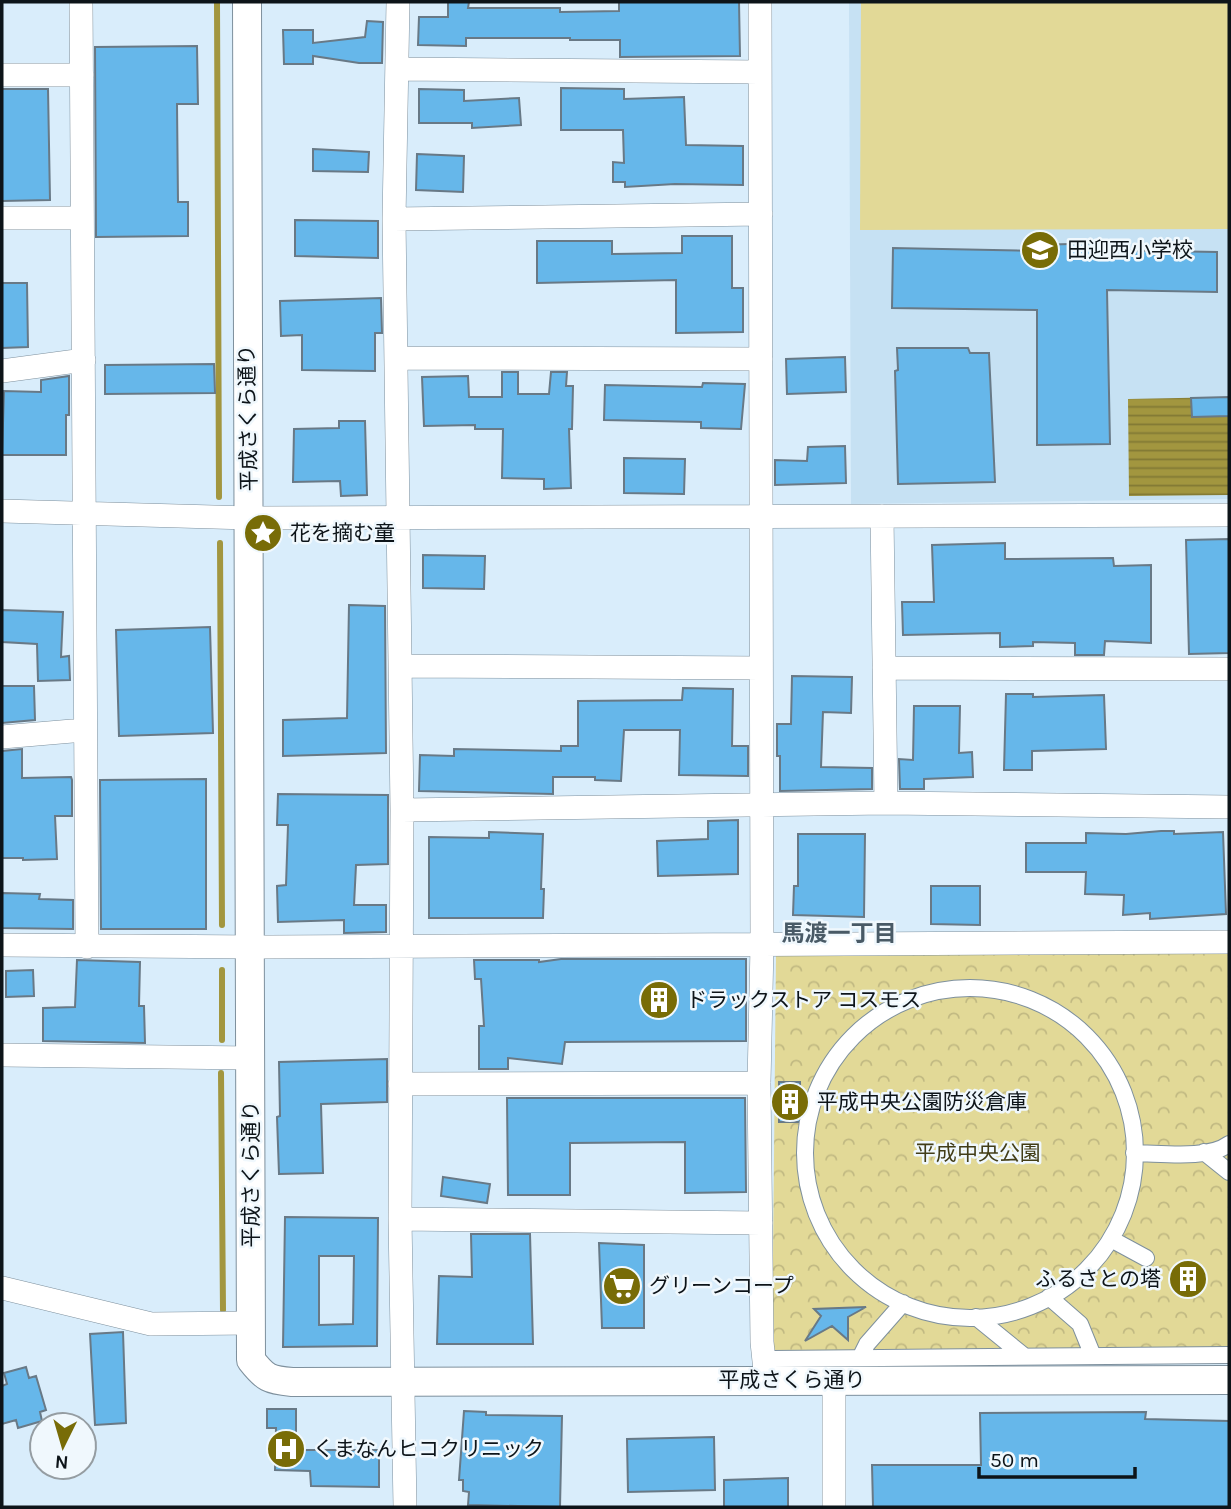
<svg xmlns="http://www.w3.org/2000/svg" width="1231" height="1509" font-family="Karla,'Noto Sans JP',sans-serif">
  <defs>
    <pattern id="park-crowns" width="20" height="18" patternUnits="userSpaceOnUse" patternTransform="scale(1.75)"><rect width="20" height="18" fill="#e2d997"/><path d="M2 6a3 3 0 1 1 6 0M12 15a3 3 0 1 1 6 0" fill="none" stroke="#c1b982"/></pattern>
    <pattern id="water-rules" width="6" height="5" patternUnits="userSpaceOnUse" patternTransform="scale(1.75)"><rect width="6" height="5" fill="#a2963f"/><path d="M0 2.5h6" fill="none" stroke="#827934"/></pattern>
  </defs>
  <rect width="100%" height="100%" fill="#d9edfb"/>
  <path fill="#c6e1f3" d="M849,2h380v497l-378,5z"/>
  <path fill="url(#park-crowns)" d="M1229,950v405l-457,4 4,-405z"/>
  <path fill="#e2d997" d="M861,2h368v227l-369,1z"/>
  <path fill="url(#water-rules)" d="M1229,397v98l-100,1 -1,-97z
    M1172 1279a15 15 0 1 1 30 0a15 15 0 1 1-30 0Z"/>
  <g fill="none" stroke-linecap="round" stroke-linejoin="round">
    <path stroke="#a2963f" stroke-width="6" d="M217,2l2,495
      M220,543l2,382
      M222,1040v-70
      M221,1073l2,237"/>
  </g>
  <path fill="#66b7ea" stroke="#687986" stroke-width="2" fill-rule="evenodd" d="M448,2h21l-1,6h92v4l59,-1v-9h120l1,54 -120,1v-17h-50v-2h-104v8l-48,-1 1,-28h29z
    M367,21l16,1 -1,41h-23l-46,-7v8h-29l-1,-34h30v13l52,-6z
    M197,46l1,58h-21l1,98h10v34l-92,1 -1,-190z
    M561,88l63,1v10l60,-2 2,48 57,1v39l-68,-1 -50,3v-5h-12v-20l11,1 -1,-33h-62z
    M2,89h46l2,111 -48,1z
    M419,89l45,1v11l55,-3 2,27 -49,3v-5h-53z
    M313,149l56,3 -1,20 -55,-1z
    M417,154l47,2 -1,36 -47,-2z
    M295,220l83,1v37l-83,-2z
    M682,236h50v52h11v44l-67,1v-53l-139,3v-42h75v13l70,-1z
    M1106,243v7l111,2v40l-110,-2 3,154 -73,1v-135l-145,-2 1,-60 145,3 -3,-6z
    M2,283h25l1,64 -26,1z
    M381,298l1,35h-7v38l-73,-1v-35l-21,1 -1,-35z
    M897,348h71l2,5h19l6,129 -97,2 -3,-113 3,-1z
    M845,357l1,35 -59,2 -1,-35z
    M214,364l1,29 -110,1v-29z
    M502,372h16v22h31l2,-22h16l-1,14h7l-1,43h-3l2,59 -27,1v-10l-42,-1 1,-49h-28v-4l-51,1 -2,-49 46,-1 1,21h33z
    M69,376v39h-3v40h-64l2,-64 37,1v-12z
    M703,383l42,1 -4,45 -40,-1v-6l-97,-2 1,-35 97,2z
    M1229,397v19l-37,1 -1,-19z
    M339,421h26l2,74 -26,1 -1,-15 -47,1 1,-53 45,-1z
    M845,446l1,37 -71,2v-25l32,1 1,-14z
    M624,458l61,1 -1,35 -60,-1z
    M1229,539v114l-40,1 -3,-114z
    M1005,543v16l108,-1 1,8 37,-1v78l-46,-2 -1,14h-29v-12l-42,-1v4l-33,1v-14l-97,2 -1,-33h32l-2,-57z
    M423,555l62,1 -1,33 -61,-1z
    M349,605l36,1 1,147 -103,3v-36l64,-2z
    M2,610l61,2 -2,45 8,-1 1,24 -32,1 -1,-37 -35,-2z
    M210,627l3,106 -94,3 -3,-106z
    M792,676l60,1 -1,36 -28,-1 -2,55 51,1v21l-92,2v-35h-3v-32h14z
    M2,686h32l1,34 -33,3z
    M683,688l50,1 -1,57h16v30l-69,-1 1,-45h-56l-3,51 -26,-1v-3h-42v17l-134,-3 1,-36 34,1v-7l107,2v-5h17v-45l104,-1z
    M1006,694h27v3l71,-2 2,54 -74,2v19h-28z
    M914,706h46l-1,47 13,-1 1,25 -49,2v10h-24l-1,-30 14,1z
    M22,749v29l49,-1 1,3v36h-17l2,43 -34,1v-2h-21v-107z
    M206,779v150h-105l-1,-149z
    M278,794l110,1v69l-32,1 -2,40h32v27l-42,1v-13l-66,2 -1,-36 9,-1 2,-60h-11z
    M738,820v54l-80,2 -1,-35 51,-2v-18z
    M1161,831h13v3l49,-2 3,82 -76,5v-6l-27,2 1,-20 -39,-1 1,-22h-60v-29h60v-10l40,1z
    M489,832l54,2 -2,55h3l-1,29h-114v-81l60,1z
    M798,834h67l-1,83 -71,-2 1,-29h4z
    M931,886h49v39l-49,-1z
    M2,893l38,1 -1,5 34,1v29l-71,-1z
    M561,959h185v82l-181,1 -3,22 -54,-6v11h-29v-43h5l-3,-47h-6l-1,-19h65v2z
    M77,960l63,2 -1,44h5l1,37 -102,-2v-33l32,-1z
    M33,970l1,26 -28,1v-26z
    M387,1059v43l-66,2 2,69 -44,1 -2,-57 3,-1 -1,-54z
    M779,1082h21l1,40h-22z
    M507,1098h238l1,94 -61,1v-51l-115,1v52h-62z
    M443,1177l47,7 -3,19 -46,-7z
    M285,1217l93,1 -1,128 -94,1zM319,1256h35l-1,68 -34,1z
    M471,1234h59l3,110h-96l2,-68 33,1z
    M599,1243l45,2v83h-42z
    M866,1307l-18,10v23l-16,-14 -27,15 16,-25 -7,-7z
    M123,1332l3,91 -31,2 -5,-91z
    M26,1367l3,11 7,-2 10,34 -6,2 2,9 -24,7 -2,-8 -14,4v-38l5,-2 -3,-11z
    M267,1409h29v41h83v37l-68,-1 -1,-15 -35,-1 1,-42h-9z
    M464,1411l22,1v3l76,1 -2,91 -92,-2 1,-13 -6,-1v-11h-4z
    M1146,1412l-1,7 84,2v86h-356l-1,-42h109l-1,-52z
    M714,1437l1,53 -87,2 -1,-53z
    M788,1478v29h-64v-27z"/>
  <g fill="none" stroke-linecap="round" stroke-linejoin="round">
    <defs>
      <path id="pedestrian" d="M805 1153a165 165 0 1 1 330 0a165 165 0 1 1-330 0Z
        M1204,1152l25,20
        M1134,1153c26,0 74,7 95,-9
        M1111,1239l35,19
        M1049,1297l31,27 13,32
        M976,1317l48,39
        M860,1358l7,-14 36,-41
        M772,1359l457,-4"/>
      <path id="minor" d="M81,2l6,945
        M398,2l-4,217 8,591 -2,409 5,288
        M760,2l2,944 -3,137 3,259 4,38
        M399,69l361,3
        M2,75h80
        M2,218h80
        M394,219l367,-5
        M397,358l364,1
        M2,371l82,-11
        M2,511l247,7 980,-3
        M882,516l4,287
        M401,666l360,2
        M884,668l345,1
        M2,737l82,-7
        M402,810l484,-7 343,4
        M2,945l267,2 960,-5
        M2,1055l249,3
        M400,1084l359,-1
        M400,1219l361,4
        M2,1288l149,36 99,-1
        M834,1507v-127"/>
      <path id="tertiary" d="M247,2l4,1358c14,18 18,20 41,22l937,-2"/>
    </defs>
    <use href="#pedestrian" stroke="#7e909d" stroke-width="18"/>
    <use href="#minor" stroke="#7e909d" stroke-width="24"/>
    <use href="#tertiary" stroke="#7e909d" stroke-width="30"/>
    <use href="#pedestrian" stroke="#fff" stroke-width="16"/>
    <use href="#minor" stroke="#fff" stroke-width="23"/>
    <use href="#tertiary" stroke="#fff" stroke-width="28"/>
  </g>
  <defs>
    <symbol id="school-disc" viewBox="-11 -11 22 22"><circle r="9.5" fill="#786c07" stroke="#f0f8fd"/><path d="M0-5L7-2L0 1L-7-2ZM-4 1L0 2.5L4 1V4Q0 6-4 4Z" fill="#fff"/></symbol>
    <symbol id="sight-disc" viewBox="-11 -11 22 22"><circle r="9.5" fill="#786c07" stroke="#f0f8fd"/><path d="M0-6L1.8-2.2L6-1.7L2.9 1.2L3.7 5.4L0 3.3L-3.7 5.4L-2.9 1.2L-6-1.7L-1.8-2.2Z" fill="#fff"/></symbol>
    <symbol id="building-disc" viewBox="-11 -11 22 22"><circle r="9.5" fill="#786c07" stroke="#f0f8fd"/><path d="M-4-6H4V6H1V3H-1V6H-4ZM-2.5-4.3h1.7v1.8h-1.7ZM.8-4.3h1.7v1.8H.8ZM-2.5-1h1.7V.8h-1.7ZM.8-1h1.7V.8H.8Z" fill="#fff"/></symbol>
    <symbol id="supermarket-disc" viewBox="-11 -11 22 22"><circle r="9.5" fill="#786c07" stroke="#f0f8fd"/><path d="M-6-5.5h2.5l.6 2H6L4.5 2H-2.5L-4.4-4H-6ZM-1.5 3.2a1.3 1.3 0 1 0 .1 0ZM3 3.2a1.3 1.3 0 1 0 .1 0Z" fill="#fff"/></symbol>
    <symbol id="hospital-disc" viewBox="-11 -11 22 22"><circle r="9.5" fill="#786c07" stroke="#f0f8fd"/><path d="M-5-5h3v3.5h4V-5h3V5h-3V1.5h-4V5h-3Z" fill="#fff"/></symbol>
  </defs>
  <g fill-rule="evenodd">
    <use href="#school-disc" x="1018" y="228" width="44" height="44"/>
    <use href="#sight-disc" x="241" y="511" width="44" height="44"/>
    <use href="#building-disc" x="637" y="978" width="44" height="44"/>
    <use href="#building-disc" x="768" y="1080" width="44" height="44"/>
    <use href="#building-disc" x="1166" y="1257" width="44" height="44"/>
    <use href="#supermarket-disc" x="600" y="1264" width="44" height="44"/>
    <use href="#hospital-disc" x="264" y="1427" width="44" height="44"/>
  </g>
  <g text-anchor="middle" stroke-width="5" stroke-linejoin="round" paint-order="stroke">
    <g font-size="21" fill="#0d1419" stroke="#f0f8fd" text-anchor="start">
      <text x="1067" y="257">田迎西小学校</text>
      <text x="290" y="540">花を摘む童</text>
      <text x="686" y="1007">ドラックストア コスモス</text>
      <text x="817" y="1109">平成中央公園防災倉庫</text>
      <text x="1161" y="1286" text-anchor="end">ふるさとの塔</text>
      <text x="649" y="1293">グリーンコープ</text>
      <text x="313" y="1456">くまなんヒコクリニック</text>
    </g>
    <g font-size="21" fill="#0d1419" stroke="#f0f8fd">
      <text transform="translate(248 418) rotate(-91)" y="7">平成さくら通り</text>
      <text transform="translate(251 1174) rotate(-90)" y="7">平成さくら通り</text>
      <text x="792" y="1387">平成さくら通り</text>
    </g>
    <g font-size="21" fill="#423d17" stroke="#f0f8fd">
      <text x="978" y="1160">平成中央公園</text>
    </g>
    <g font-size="23" font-weight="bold" fill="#495a66" stroke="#f0f8fd">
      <text x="839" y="941">馬渡一丁目</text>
    </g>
  </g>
  <rect width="1231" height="1509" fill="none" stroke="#0d1419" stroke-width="7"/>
  <g transform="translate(63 1446) rotate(185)"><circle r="33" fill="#f0f8fd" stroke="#959da2" stroke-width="2"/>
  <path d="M0-5L12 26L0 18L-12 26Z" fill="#786c07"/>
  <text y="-10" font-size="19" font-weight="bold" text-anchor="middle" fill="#0d1419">N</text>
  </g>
  <path d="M979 1467v10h156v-10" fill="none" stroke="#0d1419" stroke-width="3.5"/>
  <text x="990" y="1467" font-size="21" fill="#0d1419" stroke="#f0f8fd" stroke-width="5" paint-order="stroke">50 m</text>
</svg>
